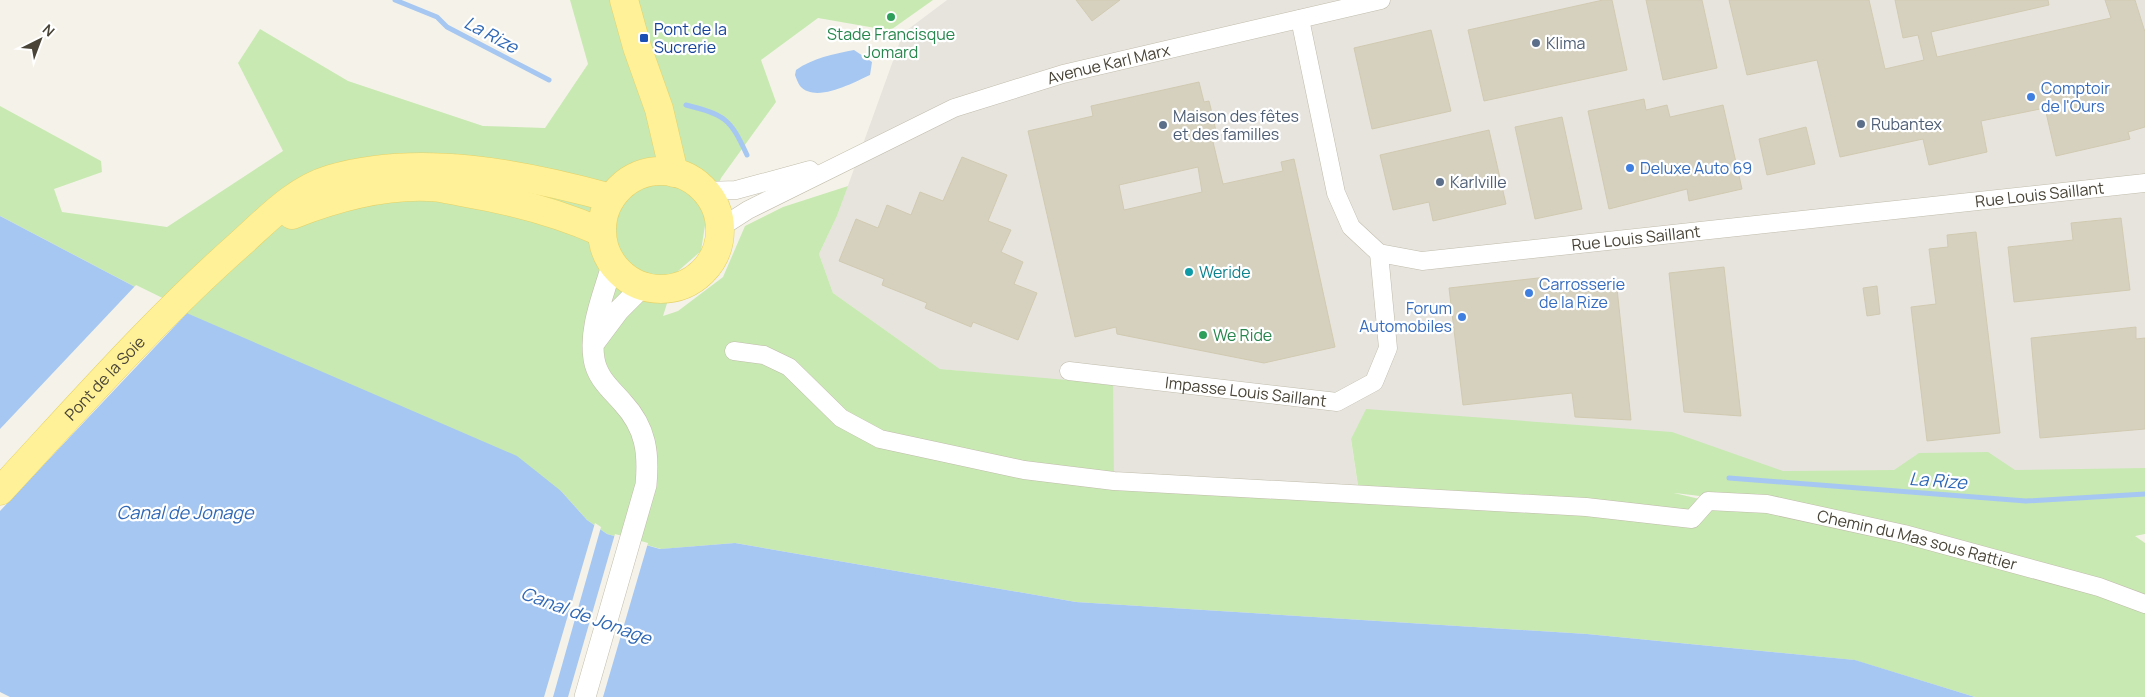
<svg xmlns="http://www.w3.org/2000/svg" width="2145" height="697" font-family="Manrope,sans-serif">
  <rect width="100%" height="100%" fill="#f5f3e9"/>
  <path fill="#e7e4de" d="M947,0h1198v470l-682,2 -112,-32 9,60 -247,-16 -33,-101 -140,-14 -107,-76 -14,-39 18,-38 66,-183z"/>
  <path fill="#c8e9b2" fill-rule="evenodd" d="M570,0h363l-48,34 -4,-5 -63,-11 -57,42 15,42 -55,76 -15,41 -5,32 -24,21 -14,44 15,-5 45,-34 22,-51 38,-19 65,-21 -11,30 -18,38 14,39 107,76 173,15 1,97 246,18 -9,-60 15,-30 306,23 111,39 111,-1 25,-17 69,-1 27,18 130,-2v66l-10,2 10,7v154h-170l-121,-37 -267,-26 -511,-32 -341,-59 -74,6 -54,-15 -20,-14 -26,-29 -386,-183 -175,-92v-110l101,55 1,11 -48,17 8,23 105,15 116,-76 -45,-88 22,-34 88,52 135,45 62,2 43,-64zM1674,493h1l82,10 -49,-2z"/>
  <path fill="#a6c7f1" d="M854,50l18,12 -2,13c-16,7 -54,29 -70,11 -2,-3 -4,-8 -5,-11l1,-5c17,-12 37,-16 58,-20z
    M0,216l175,92 342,148 44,35 26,29 20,14 53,15 75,-6 341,59 511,32 268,26 120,37h-1965l-10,-5z"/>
  <path fill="#f5f3e9" d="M136,285l53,26 -189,200v-82z
    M595,523l6,4 -48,170h-9z
    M615,534l33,9 -45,154h-35z"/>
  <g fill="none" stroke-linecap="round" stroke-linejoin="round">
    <path stroke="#a6c7f1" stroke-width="5" d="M395,0l42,17 10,10 102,53
      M686,105c39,10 44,13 61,50
      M1729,478l297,23 119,-7"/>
  </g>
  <path fill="#d6d1be" stroke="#d1cab1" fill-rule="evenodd" d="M1076,0h44l-28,21z
    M1603,0h9l15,70 -143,31 -16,-71z
    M1646,0h56l15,68 -54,12z
    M1729,0h140l16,69 39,-9 -6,-25 -15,3 -8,-38h153l1,5 -118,27 6,25 174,-39 -6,-18h30l10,32v95l-17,5 2,7 -74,17 -11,-48 -64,13 6,31 -58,13 -6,-26 -83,18 -23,-97 -70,15z
    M1431,30l20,81 -79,18 -18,-81z
    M1199,82l5,20 5,-1 4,16 5,24 -5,1 10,42 60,-13 -2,-9 13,-3 41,188 -71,16 -147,-29 -1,-7 -41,10 -47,-206 65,-15 -2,-10zM1198,167l4,25 -78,18 -5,-25z
    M1644,99l2,11 21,-5 3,12 53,-12 19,84 -53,12 -2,-12 -78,20 -21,-98z
    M1562,117l20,92 -47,10 -20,-92z
    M1806,127l9,37 -48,11 -8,-36z
    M1489,130l17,74 -73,17 -4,-19 -36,8 -13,-55z
    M962,157l45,18 -19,46 23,9 -10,22 22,10 -9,22 23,9 -19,47 -45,-18 -2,5 -46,-19 2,-5 -45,-18 2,-6 -45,-18 17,-42 22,9 9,-23 24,10 9,-23 23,9z
    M2121,218l9,72 -116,12 -6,-55 65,-7 -2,-17z
    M1976,232l24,201 -73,8 -16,-134 25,-3 -7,-55 19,-2 -1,-12z
    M1724,267l17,149 -57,-4 -15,-139z
    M1547,277l1,9 68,-7 15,141 -56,-3 -3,-24 -109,12 -14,-117z
    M1877,286l3,28 -13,2 -4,-28z
    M2136,327v12l9,-1v91l-105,9 -9,-100z"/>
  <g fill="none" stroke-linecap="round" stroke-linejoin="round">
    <defs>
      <g id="minor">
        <path id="s1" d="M1300,19l36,174 15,34 28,26 43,8 723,-78"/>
        <path d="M705,191l31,-1 74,-20"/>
        <path id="s2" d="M720,228l28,-18 206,-102 109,-34 318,-74"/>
        <path id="s3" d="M734,351l30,4 25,12 52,51 39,21 144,31 90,11 472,26 106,12 16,-18 59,3 137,30 195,53 46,17"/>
        <path id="s4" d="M1069,371l268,31 37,-20 14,-34 -9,-95"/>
      </g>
      <path id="tertiary" d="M595,342l24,-32 23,-23
        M585,697l61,-212c3,-32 0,-57 -23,-82 -12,-14 -26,-25 -29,-44 -5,-32 10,-65 18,-94"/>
      <g id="primary">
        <path d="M624,0l13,47 22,62 15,64"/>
        <circle cx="661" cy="230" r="59"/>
        <path d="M292,215c43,-17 90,-30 137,-28 12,0 25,4 37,6 47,8 92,20 135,39"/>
        <path id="s5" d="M0,491c78,-84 154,-171 240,-247 28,-25 54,-54 91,-65 88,-26 193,-5 280,19"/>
      </g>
    </defs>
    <use href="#minor" stroke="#c0bcab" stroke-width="19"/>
    <use href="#tertiary" stroke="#c0bcab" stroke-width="22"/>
    <use href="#primary" stroke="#e5d267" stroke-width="29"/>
    <use href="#minor" stroke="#fff" stroke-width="18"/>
    <use href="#tertiary" stroke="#fff" stroke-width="21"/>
    <use href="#primary" stroke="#fff198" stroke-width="28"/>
  </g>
  <g fill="#2e9e5b" stroke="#fff" stroke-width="2">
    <circle cx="891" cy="17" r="5"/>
    <circle cx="1203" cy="335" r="5"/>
  </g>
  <rect fill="#1a4fb4" stroke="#fff" stroke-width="2" x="639" y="33" width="10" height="10" rx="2.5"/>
  <g fill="#5c6f8a" stroke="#fff" stroke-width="2">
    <circle cx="1536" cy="43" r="5"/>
    <circle cx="1861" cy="124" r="5"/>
    <circle cx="1163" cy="125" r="5"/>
    <circle cx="1440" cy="182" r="5"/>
  </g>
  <g fill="#3f7fe0" stroke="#fff" stroke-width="2">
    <circle cx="2031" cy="97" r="5"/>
    <circle cx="1630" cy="168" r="5"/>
    <circle cx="1529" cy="293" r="5"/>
    <circle cx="1462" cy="317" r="5"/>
  </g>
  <circle fill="#0f9aa8" stroke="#fff" stroke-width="2" cx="1189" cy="272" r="5"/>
  <g text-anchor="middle" stroke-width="4.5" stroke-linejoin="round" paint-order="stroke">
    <g font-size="16" fill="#164399" stroke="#fff" text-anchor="start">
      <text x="654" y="35">Pont de la<tspan x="654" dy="18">Sucrerie</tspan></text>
    </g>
    <g font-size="16" fill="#27864d" stroke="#fff">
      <text x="891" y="40">Stade Francisque<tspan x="891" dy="18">Jomard</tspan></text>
      <text x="1213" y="341" text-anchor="start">We Ride</text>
    </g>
    <g font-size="16" fill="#4e5e75" stroke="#fff" text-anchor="start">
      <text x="1546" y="49">Klima</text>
      <text x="1173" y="122">Maison des fêtes<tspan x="1173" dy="18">et des familles</tspan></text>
      <text x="1871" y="130">Rubantex</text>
      <text x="1450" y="188">Karlville</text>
    </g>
    <g font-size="16" fill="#494437" stroke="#fff">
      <text dy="6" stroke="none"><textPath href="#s2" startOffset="424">Avenue Karl Marx</textPath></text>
      <text dy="6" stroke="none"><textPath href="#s1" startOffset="918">Rue Louis Saillant</textPath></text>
      <text dy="6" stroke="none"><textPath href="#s1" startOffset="512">Rue Louis Saillant</textPath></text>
      <text dy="6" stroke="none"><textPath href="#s5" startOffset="154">Pont de la Soie</textPath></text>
      <text dy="6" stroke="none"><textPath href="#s4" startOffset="178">Impasse Louis Saillant</textPath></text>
      <text dy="6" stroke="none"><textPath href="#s3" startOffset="1230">Chemin du Mas sous Rattier</textPath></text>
    </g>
    <g font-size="16" fill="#366cbe" stroke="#fff" text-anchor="start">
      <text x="2041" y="94">Comptoir<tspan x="2041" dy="18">de l'Ours</tspan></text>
      <text x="1640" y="174">Deluxe Auto 69</text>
      <text x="1539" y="290">Carrosserie<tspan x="1539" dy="18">de la Rize</tspan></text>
      <text x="1452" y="314" text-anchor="end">Forum<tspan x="1452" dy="18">Automobiles</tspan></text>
    </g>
    <g font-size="16" fill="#0d838f" stroke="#fff" text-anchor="start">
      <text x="1199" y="278">Weride</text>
    </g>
    <g font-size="18" font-style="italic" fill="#2f68b6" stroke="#fff">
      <text transform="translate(491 35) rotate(28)" y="6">La Rize</text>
      <text transform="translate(1938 481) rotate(4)" y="6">La Rize</text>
      <text x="185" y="519">Canal de Jonage</text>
      <text transform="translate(586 616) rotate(20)" y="6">Canal de Jonage</text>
    </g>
  </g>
  <g transform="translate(40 40) rotate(42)" stroke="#ffffff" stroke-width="4" paint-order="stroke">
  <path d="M0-4L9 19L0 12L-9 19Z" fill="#494437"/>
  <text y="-8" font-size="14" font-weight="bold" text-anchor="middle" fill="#494437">N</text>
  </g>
</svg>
